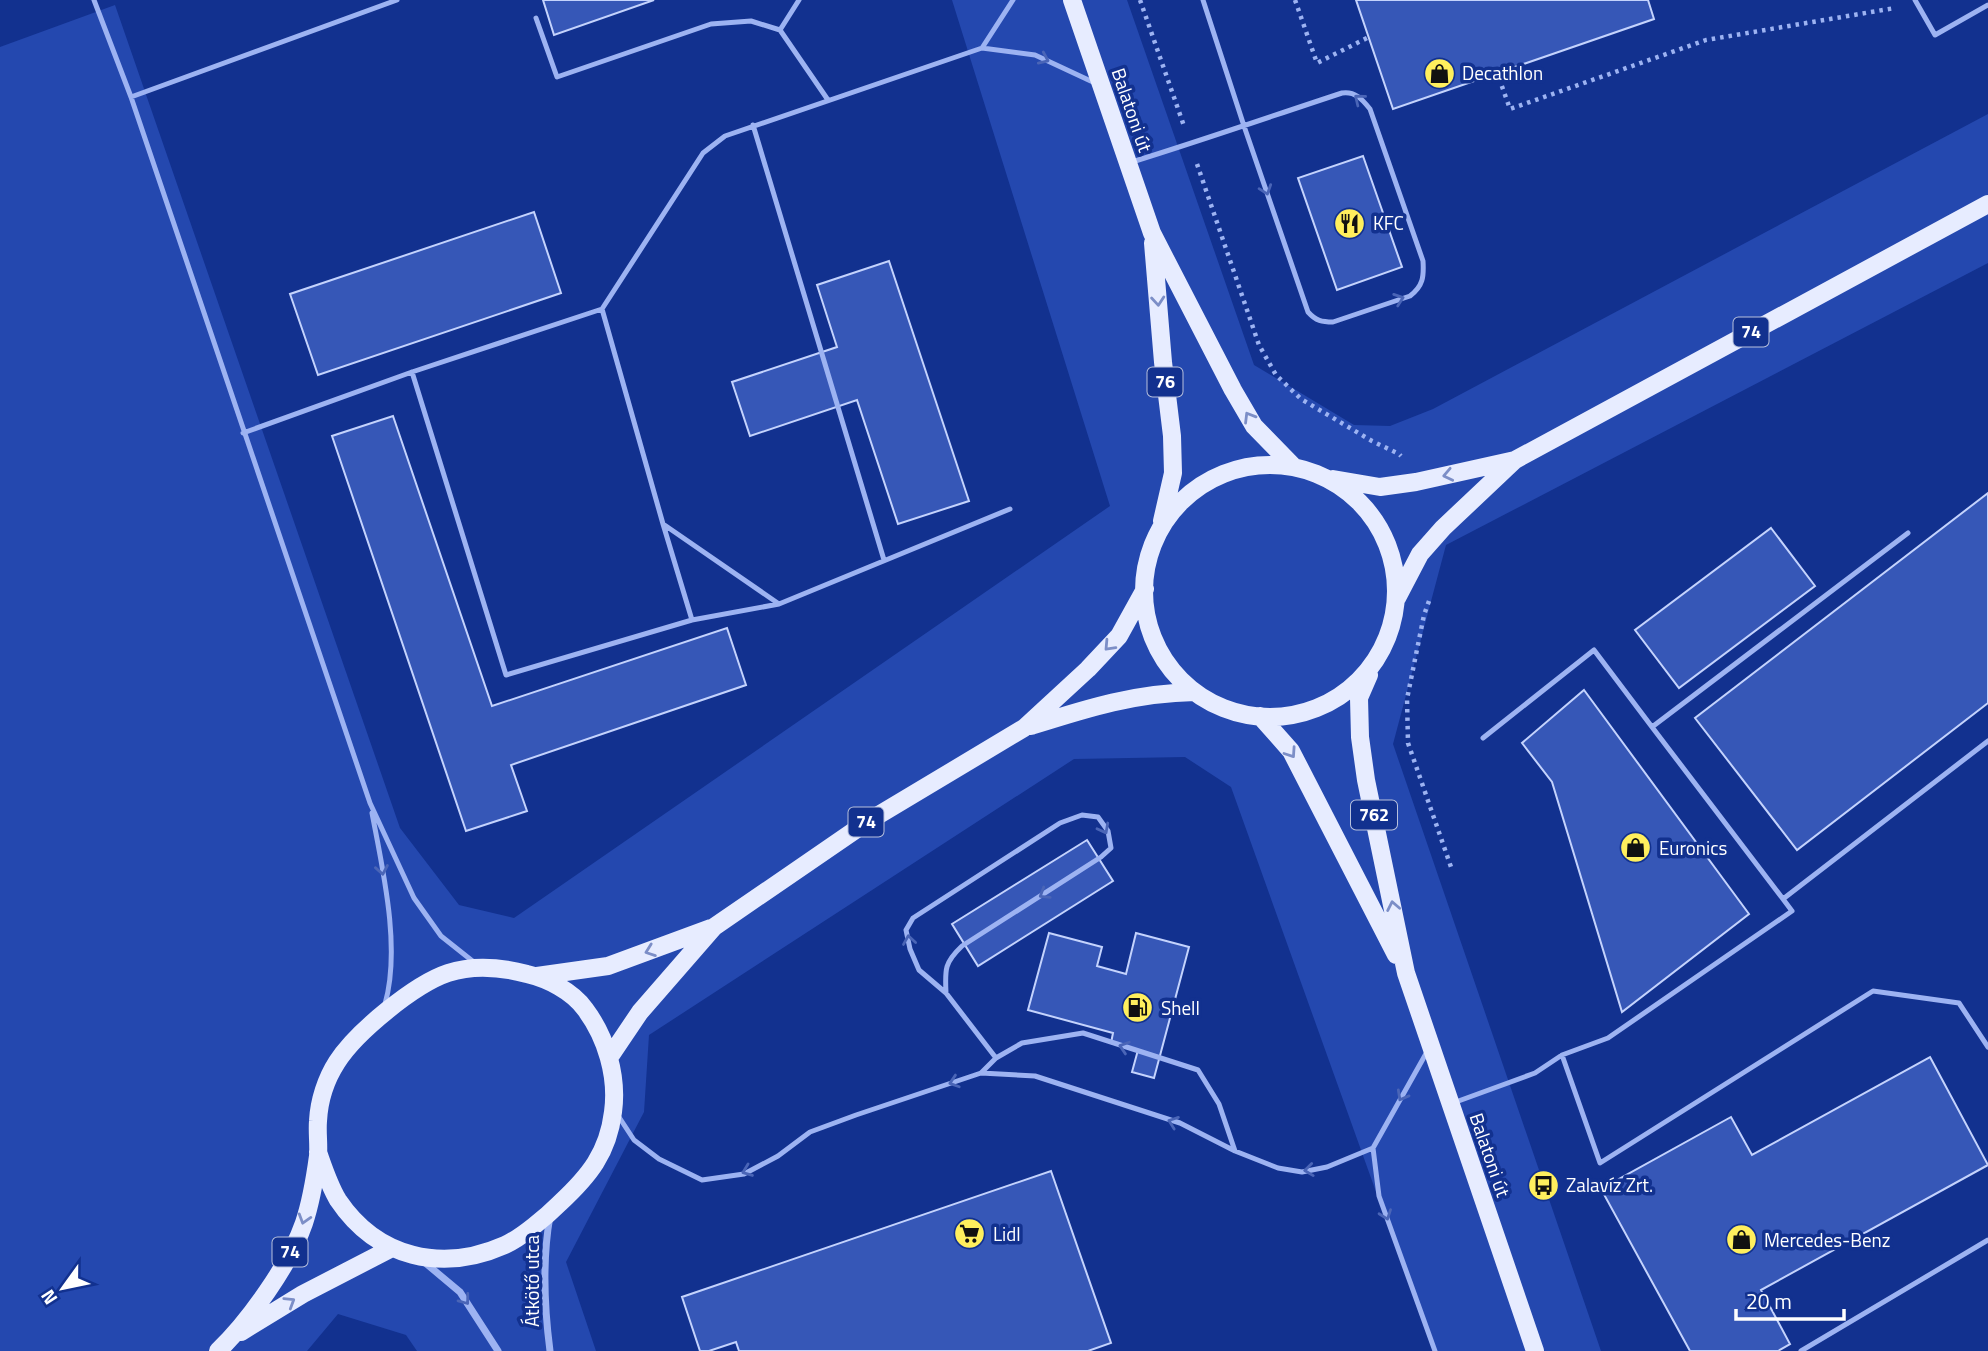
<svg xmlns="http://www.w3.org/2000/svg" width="1988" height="1351" font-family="'Titillium Web',sans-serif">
  <rect width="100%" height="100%" fill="#12318f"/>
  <path fill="#2448af" d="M952,0h175l127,365 100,60 36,1 43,-17 555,-295v149l-542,282 -53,199 208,607h-168l-202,-564 -46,-30 -111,2 -425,276 -5,77 -78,150 30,89h-179l-11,-16 -68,-21 -31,37h-307v-1304l115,-42 285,823 59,77 55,13 596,-412z"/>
  <path fill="#3657b7" stroke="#c4d3fd" stroke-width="2" d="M543,0h111l-100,35z
    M1356,0h292l6,19 -261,90z
    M1363,156l39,111 -65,23 -39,-112z
    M534,212l27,81 -243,82 -28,-81z
    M889,261l80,240 -71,23 -41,-124 -107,36 -18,-54 105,-35 -20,-62z
    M393,416l99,290 235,-78 19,57 -235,80 16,46 -61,20 -134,-395z
    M1988,493v210l-191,147 -102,-132z
    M1771,528l44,58 -136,102 -44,-58z
    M1584,690l165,224 -127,98 -70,-230 -30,-39z
    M1087,840l26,41 -135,85 -26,-42z
    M1049,933l53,14 -5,19 29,8 10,-41 53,14 -35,131 -22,-6 6,-22 -27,-7 2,-10 -85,-23z
    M1930,1057l58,108 -227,125 29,54 -12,7h-88l-89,-162 130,-72 21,38z
    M1051,1171l60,172 -23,8h-349l-3,-9 -27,9h-9l-18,-54z"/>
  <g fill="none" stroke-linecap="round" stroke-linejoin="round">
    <path stroke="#9db3f2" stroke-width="4.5" stroke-dasharray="3.5 5" stroke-linecap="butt" d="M1140,0l44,126
      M1295,0l22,63 52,-26
      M1499,78l11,31 196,-69 189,-32
      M1197,164l62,181 17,30 25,24 71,42 27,13 2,2
      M1429,601l-5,14 -17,84 1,44 43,124"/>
    <path stroke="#9db3f2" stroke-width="5" d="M94,0l37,97 239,706 44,95 27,38 34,27
      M799,0l-19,30 48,70
      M1915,0l20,35 53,-30
      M536,18l21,59 154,-53 40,-3 29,9
      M982,48l31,-48
      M131,97l266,-97
      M753,125l131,435
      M1132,162c71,-22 140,-46 210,-69 13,-2 20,6 28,16l53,152c1,16 0,25 -13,35l-77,26c-11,0 -17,-1 -25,-10l-64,-186 -41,-126
      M412,372l94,303 186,-55 -29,-96
      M243,433l169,-61 190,-63
      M1010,509l-231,95 -116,-80 -61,-215 101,-156 22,-17 257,-88 53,7 60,28
      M692,620l87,-16
      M1483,738l111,-88 58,77
      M372,813c11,58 29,135 13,191
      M1783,899l-131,-172 256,-194
      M946,993c-1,-23 -2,-30 16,-47l139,-89 10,-9 -3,-17 -10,-14 -16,-2 -22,8 -147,95 -7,12 4,19 9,21 27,23 50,65
      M1428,1050l-55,98 6,48 56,155
      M1562,1055l38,108 273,-172 86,12 29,44
      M981,1073l15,-15 26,-15 61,-10 115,37 21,34 16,47
      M1453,1103l82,-30 27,-18 46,-17 184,-127 -9,-12 205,-158
      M617,1114l17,26 25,19 43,21 42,-6 34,-18 32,-24 46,-17 125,-42 54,3 145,47 55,28 43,17 24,4 25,-5 46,-19
      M1801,1351l187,-111"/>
    <path stroke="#9db3f2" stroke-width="7" d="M423,1261l37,31 38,59
      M550,1351c-6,-46 -8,-90 0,-135"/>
    <path stroke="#e7ecff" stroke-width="18" d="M1072,0l80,233 81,157 21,36 40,41
      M1153,243l10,119 9,74 1,37 -11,48
      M1144 591a126 126 0 1 1 252 0a126 126 0 1 1-252 0Z
      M1333,479l47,8 36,-5 99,-22
      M1397,598l23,-44 23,-26 72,-68 473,-256
      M1369,675l-10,23 1,39 6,43 40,193 129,378
      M1260,716l31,35 105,204
      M1031,726c57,-18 104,-33 164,-34
      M537,976l71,-10 103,-38
      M609,1058l31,-46 74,-85 153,-105 157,-94 64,-59 31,-33 26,-47
      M241,1332l62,-38 89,-46
      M218,1351c31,-30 72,-87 86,-128 7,-21 11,-45 14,-67 1,-12 -1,-23 0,-35 1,-20 8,-42 19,-59 19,-30 78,-78 111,-89 27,-9 53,-6 79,1 21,5 45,17 58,35 21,28 33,67 28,103 -5,41 -24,64 -53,91 -13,13 -39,35 -55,42 -63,28 -128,13 -167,-45 -9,-15 -14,-31 -20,-48"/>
  </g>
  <defs><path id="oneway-chevron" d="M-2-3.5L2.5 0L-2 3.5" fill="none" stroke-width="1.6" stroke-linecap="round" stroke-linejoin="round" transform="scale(1.75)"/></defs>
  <g stroke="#4a65b7">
    <use href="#oneway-chevron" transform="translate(1044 59) rotate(24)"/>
    <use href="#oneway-chevron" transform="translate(1359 99) rotate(-141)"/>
    <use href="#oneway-chevron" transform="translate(1266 190) rotate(71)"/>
    <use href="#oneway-chevron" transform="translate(1399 299) rotate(-19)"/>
    <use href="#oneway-chevron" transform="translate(1104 829) rotate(62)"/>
    <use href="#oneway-chevron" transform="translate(382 870) rotate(80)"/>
    <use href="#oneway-chevron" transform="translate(1044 894) rotate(148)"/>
    <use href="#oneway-chevron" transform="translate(909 940) rotate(-99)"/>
    <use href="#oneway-chevron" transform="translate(1124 1047) rotate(-162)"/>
    <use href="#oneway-chevron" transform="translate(954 1082) rotate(162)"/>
    <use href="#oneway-chevron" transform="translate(1402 1096) rotate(119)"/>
    <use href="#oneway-chevron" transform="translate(1173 1122) rotate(-160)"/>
    <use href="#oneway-chevron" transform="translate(1309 1170) rotate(173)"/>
    <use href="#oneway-chevron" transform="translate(747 1171) rotate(159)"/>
    <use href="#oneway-chevron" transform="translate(1386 1215) rotate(70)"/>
    <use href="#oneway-chevron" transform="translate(465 1300) rotate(53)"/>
  </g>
  <g stroke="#7c8ec7">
    <use href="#oneway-chevron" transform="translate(1158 301) rotate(85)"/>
    <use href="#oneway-chevron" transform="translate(1249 417) rotate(-121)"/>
    <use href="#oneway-chevron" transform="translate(1448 475) rotate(168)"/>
    <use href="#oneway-chevron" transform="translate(1109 646) rotate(133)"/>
    <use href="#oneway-chevron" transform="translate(1291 753) rotate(56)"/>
    <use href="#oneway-chevron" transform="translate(1393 906) rotate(-101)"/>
    <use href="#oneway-chevron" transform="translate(650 951) rotate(160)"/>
    <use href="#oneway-chevron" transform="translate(304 1219) rotate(107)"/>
    <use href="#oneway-chevron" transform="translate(290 1302) rotate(-32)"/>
  </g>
  <defs>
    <symbol id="shop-disc" viewBox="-11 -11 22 22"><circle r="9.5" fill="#ffef5d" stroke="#12318f"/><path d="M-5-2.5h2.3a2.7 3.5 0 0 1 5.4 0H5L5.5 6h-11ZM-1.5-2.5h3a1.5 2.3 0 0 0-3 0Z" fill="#111"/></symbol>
    <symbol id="restaurant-disc" viewBox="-11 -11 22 22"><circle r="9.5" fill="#ffef5d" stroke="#12318f"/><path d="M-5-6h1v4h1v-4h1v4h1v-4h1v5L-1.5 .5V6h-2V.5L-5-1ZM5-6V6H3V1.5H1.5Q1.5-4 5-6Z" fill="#111"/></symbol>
    <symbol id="fuel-disc" viewBox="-11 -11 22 22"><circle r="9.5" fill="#ffef5d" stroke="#12318f"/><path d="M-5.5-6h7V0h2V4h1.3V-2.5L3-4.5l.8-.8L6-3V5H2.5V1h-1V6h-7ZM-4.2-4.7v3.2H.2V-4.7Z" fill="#111"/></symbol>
    <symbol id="bus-disc" viewBox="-11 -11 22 22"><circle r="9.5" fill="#ffef5d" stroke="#12318f"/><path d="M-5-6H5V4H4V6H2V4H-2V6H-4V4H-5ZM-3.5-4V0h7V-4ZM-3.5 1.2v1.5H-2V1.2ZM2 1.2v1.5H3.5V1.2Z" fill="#111"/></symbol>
    <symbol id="supermarket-disc" viewBox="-11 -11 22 22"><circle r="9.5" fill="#ffef5d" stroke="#12318f"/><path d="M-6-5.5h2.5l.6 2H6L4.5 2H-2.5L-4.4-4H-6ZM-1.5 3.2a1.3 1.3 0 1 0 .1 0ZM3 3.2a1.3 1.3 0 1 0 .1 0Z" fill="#111"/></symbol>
  </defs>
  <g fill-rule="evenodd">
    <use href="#shop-disc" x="1422" y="56" width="35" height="35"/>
    <use href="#restaurant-disc" x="1332" y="206" width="35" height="35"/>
    <use href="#shop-disc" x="1618" y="830" width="35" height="35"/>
    <use href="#fuel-disc" x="1120" y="990" width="35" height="35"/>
    <use href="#bus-disc" x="1526" y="1168" width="35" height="35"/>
    <use href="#supermarket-disc" x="952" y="1216" width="35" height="35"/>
    <use href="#shop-disc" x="1724" y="1222" width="35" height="35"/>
  </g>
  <g text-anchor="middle" stroke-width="7" stroke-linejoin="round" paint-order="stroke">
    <g fill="#12318f" stroke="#b8c1dd" stroke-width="2">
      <rect x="1733.5" y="317.5" width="35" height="29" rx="5"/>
      <rect x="1147.5" y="367.5" width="35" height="29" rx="5"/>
      <rect x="1351" y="800.5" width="46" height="29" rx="5"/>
      <rect x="848.5" y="807.5" width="35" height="29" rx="5"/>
      <rect x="272.5" y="1237.5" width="35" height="29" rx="5"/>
    </g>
    <g font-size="18" font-weight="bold" fill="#fff">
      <text x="1751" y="338">74</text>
      <text x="1165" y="388">76</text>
      <text x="1374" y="821">762</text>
      <text x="866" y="828">74</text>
      <text x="290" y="1258">74</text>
    </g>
    <g font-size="19" fill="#fff" stroke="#12318f" text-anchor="start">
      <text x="1462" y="80">Decathlon</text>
      <text x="1373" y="230">KFC</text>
      <text x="1659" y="855">Euronics</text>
      <text x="1161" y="1015">Shell</text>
      <text x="1566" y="1192">Zalavíz Zrt.</text>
      <text x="993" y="1241">Lidl</text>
      <text x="1764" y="1247">Mercedes-Benz</text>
    </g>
    <g font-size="19" fill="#fff" stroke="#12318f">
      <text transform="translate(1132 110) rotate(71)" y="7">Balatoni út</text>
      <text transform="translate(1490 1155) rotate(71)" y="7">Balatoni út</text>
      <text transform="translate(532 1281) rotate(-90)" y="7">Átkötő utca</text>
    </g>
  </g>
  <g transform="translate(63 1288) rotate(237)" stroke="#12318f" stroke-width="5" paint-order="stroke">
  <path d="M0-5L12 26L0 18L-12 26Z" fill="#ffffff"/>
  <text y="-10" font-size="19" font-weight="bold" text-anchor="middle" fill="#ffffff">N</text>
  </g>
  <path d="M1736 1309v10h108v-10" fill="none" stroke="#ffffff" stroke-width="3.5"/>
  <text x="1746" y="1309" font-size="21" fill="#ffffff" stroke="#12318f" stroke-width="5" paint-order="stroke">20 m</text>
</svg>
